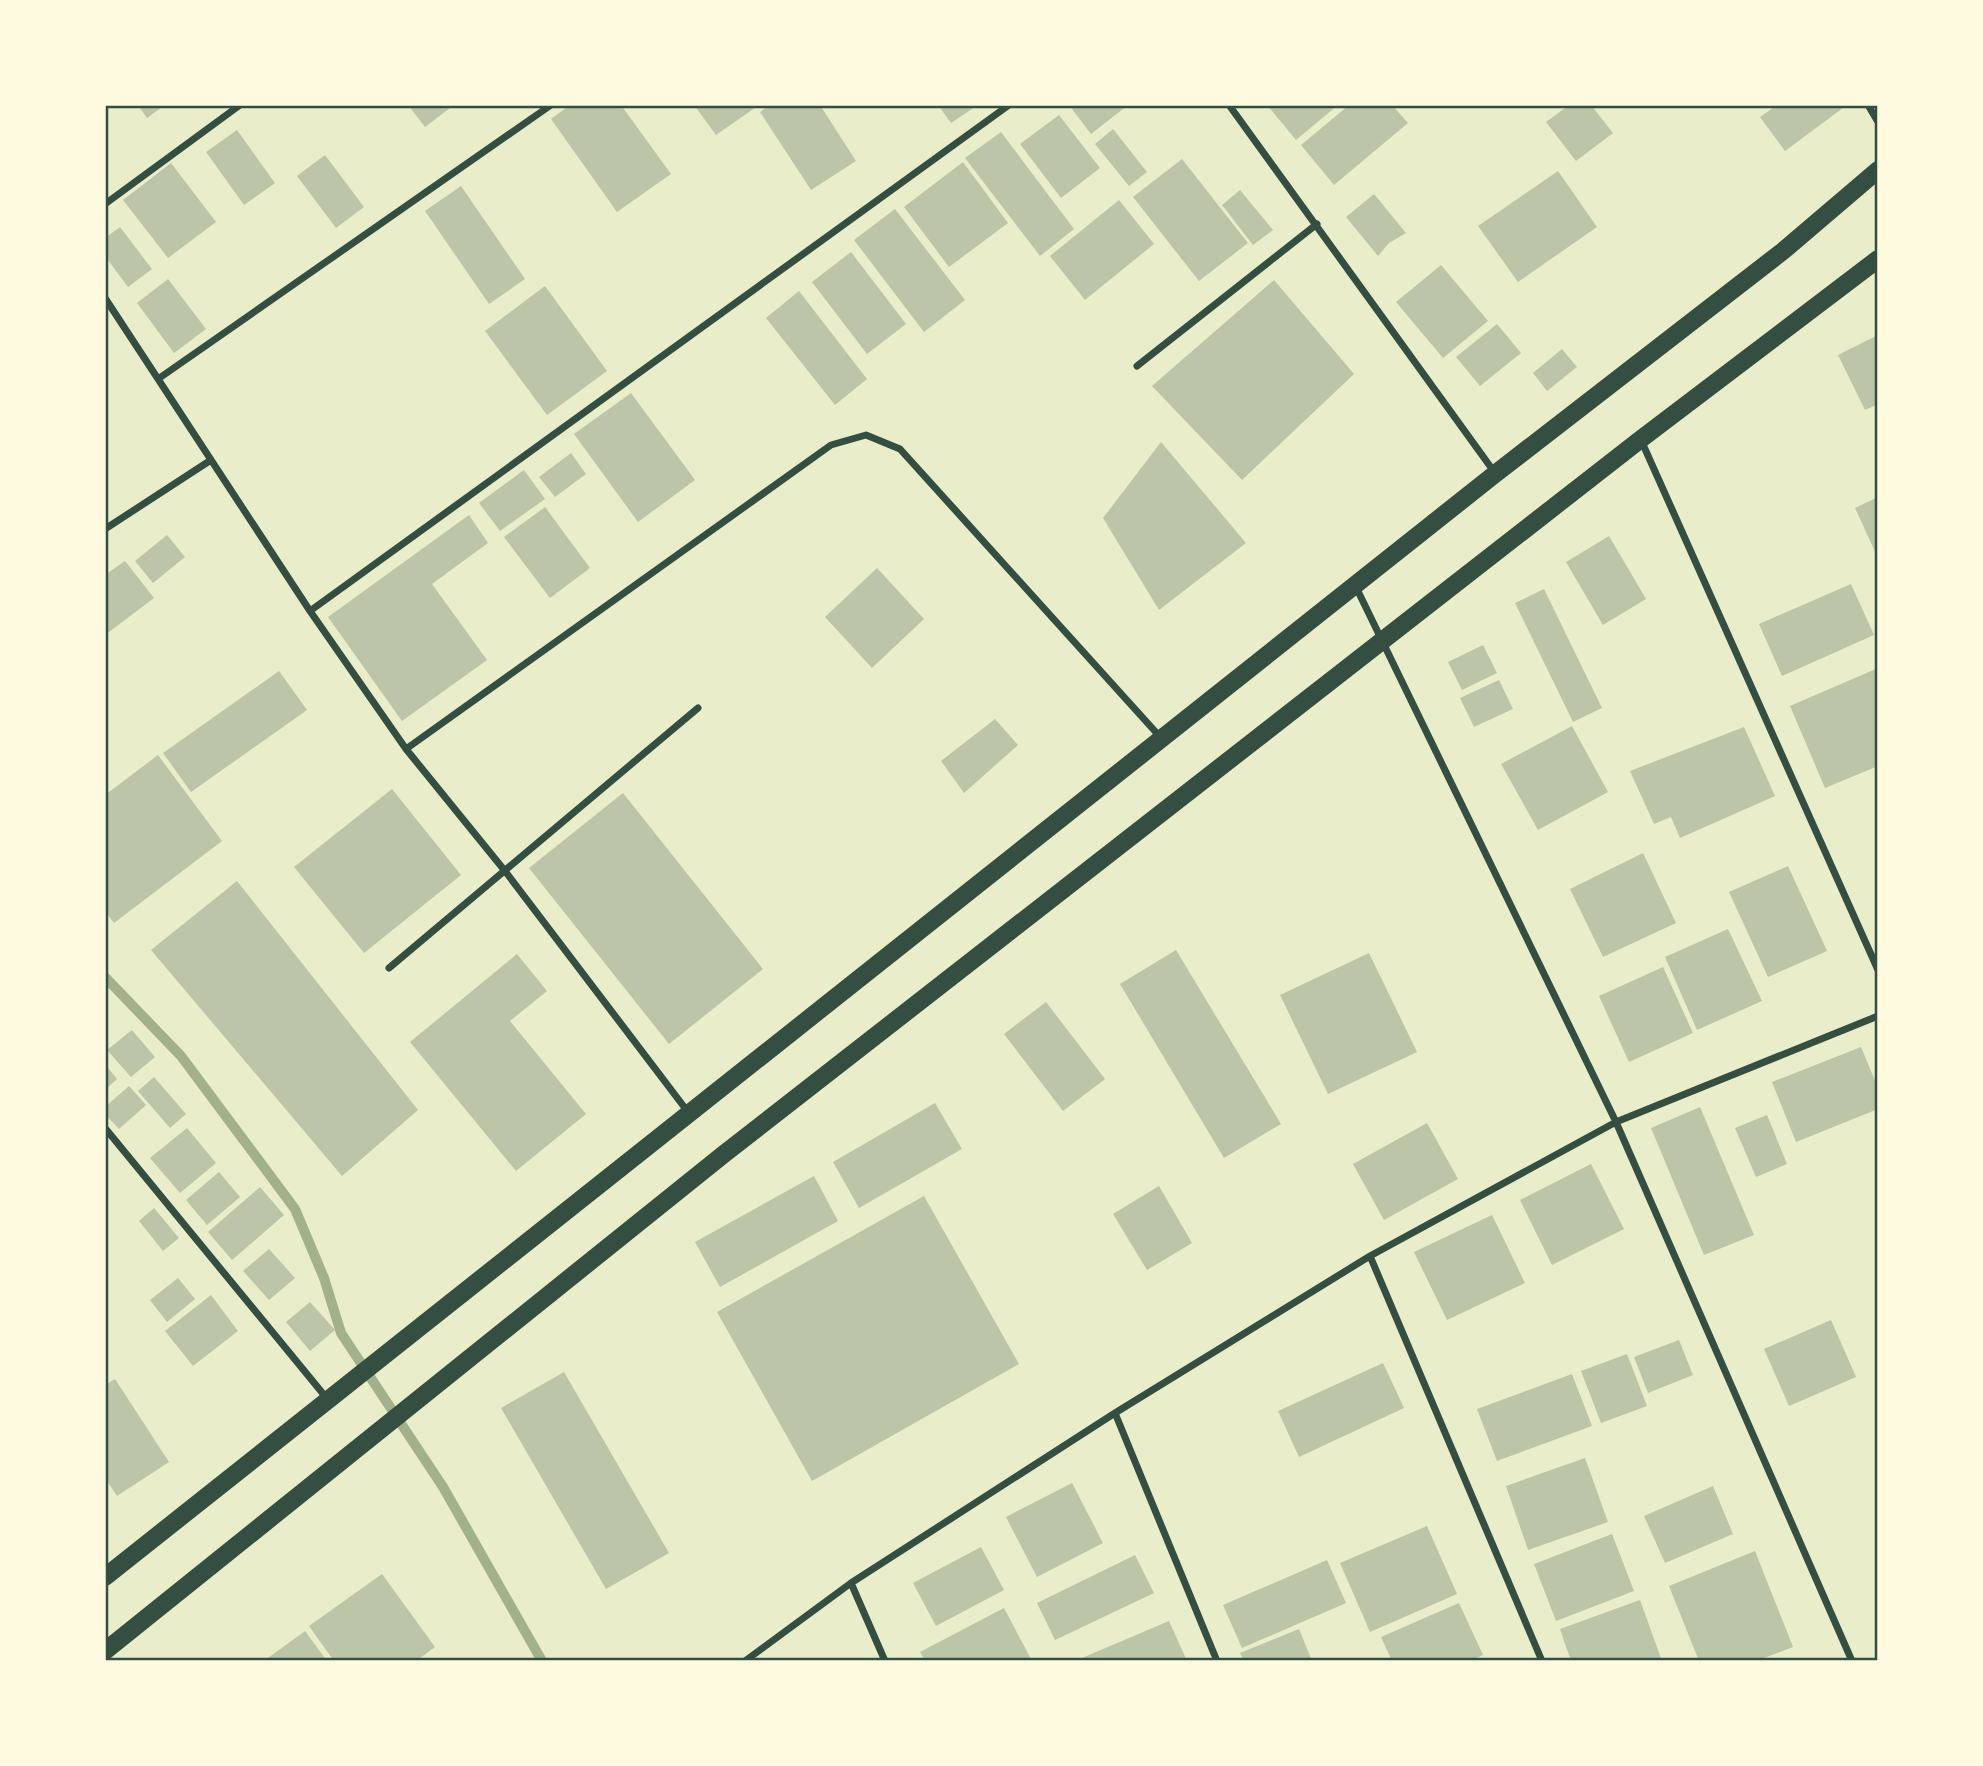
<svg xmlns="http://www.w3.org/2000/svg" width="1983" height="1766" font-family="'PT Sans',sans-serif">
  <rect width="100%" height="100%" fill="#e9edc9"/>
  <g fill="none" stroke-linecap="round" stroke-linejoin="round">
    <path stroke="#a3b18a" stroke-width="10" d="M105,977l76,79 114,153 29,69 17,55 102,154 99,174"/>
  </g>
  <path fill="#bcc5a7" d="M138,105h27l-18,13z
    M408,105h46l-29,22z
    M570,105h51l50,69 -54,38 -66,-93z
    M694,105h65l-43,30z
    M770,105h50l36,56 -45,29 -51,-78z
    M938,105h40l-27,18z
    M1069,105h59l-37,29z
    M1267,105h71l-42,35z
    M1349,105h43l16,18 -74,62 -33,-40z
    M1569,105h22l22,28 -37,28 -30,-39z
    M1777,105h70l-62,46 -25,-34z
    M1059,115l41,53 -39,30 -41,-54z
    M1113,129l34,43 -18,14 -34,-42z
    M237,130l38,53 -31,22 -38,-53z
    M1001,132l73,97 -34,27 -75,-98z
    M325,155l39,52 -28,21 -39,-52z
    M1182,159l66,84 -49,38 -66,-84z
    M963,162l45,61 -59,44 -45,-60z
    M171,163l45,59 -48,36 -45,-58z
    M1558,171l39,56 -79,55 -40,-56z
    M461,186l64,93 -36,25 -64,-93z
    M1240,190l33,40 -20,15 -31,-40z
    M1374,194l32,39 -17,10 -11,13 -32,-39z
    M1119,200l35,44 -69,56 -35,-44z
    M895,209l70,91 -41,32 -70,-92z
    M120,227l32,42 -24,18 -23,-31v-18z
    M851,252l55,72 -39,30 -55,-72z
    M1441,265l47,56 -45,37 -47,-56z
    M168,279l38,50 -32,24 -37,-50z
    M1274,280l80,94 -112,106 -90,-94z
    M545,286l62,85 -60,44 -62,-84z
    M799,291l68,88 -32,26 -69,-87z
    M1497,324l24,29 -41,33 -24,-29z
    M1878,335v69l-13,6 -27,-55z
    M1562,349l15,18 -30,24 -14,-18z
    M631,393l64,87 -57,42 -64,-88z
    M1161,442l85,101 -87,67 -56,-92z
    M571,453l15,21 -31,23 -16,-20z
    M524,470l21,29 -45,32 -21,-28z
    M1878,497v61l-23,-50z
    M545,507l45,61 -40,30 -46,-61z
    M469,515l19,28 -56,41 55,76 -85,61 -74,-104z
    M167,535l18,22 -32,26 -18,-22z
    M1609,536l37,63 -43,26 -37,-63z
    M125,561l29,37 -49,37v-60z
    M877,568l47,51 -52,49 -47,-51z
    M1851,584l23,51 -92,41 -23,-52z
    M1544,589l58,119 -29,14 -58,-119z
    M1483,645l14,28 -35,17 -14,-28z
    M1878,668v98l-53,22 -35,-82z
    M279,671l28,39 -116,82 -28,-39z
    M1499,680l14,29 -39,18 -14,-29z
    M995,719l23,26 -54,48 -23,-32z
    M1572,726l36,66 -70,38 -37,-66z
    M1744,727l31,69 -95,42 -9,-21 -17,7 -24,-53z
    M158,755l64,86 -108,82 -9,-12v-116z
    M392,789l69,86 -97,78 -70,-86z
    M623,793l140,176 -94,75 -140,-176z
    M1643,853l33,70 -73,34 -33,-68z
    M1788,866l39,85 -59,26 -39,-85z
    M237,881l181,229 -76,66 -191,-226z
    M1728,929l34,72 -65,29 -32,-73z
    M1176,950l105,174 -57,34 -104,-174z
    M1369,953l48,99 -89,42 -48,-99z
    M517,954l30,37 -37,30 76,93 -70,57 -106,-129z
    M1663,967l30,66 -64,29 -30,-66z
    M1046,1002l59,77 -42,32 -59,-77z
    M132,1030l23,27 -24,20 -24,-27z
    M1861,1047l17,41v21l-82,33 -24,-60z
    M105,1064l12,15 -12,11z
    M154,1077l32,37 -16,14 -32,-37z
    M129,1086l17,19 -27,24 -14,-15v-7z
    M935,1103l27,46 -103,59 -26,-46z
    M1700,1107l54,128 -50,20 -53,-127z
    M1767,1115l20,49 -31,13 -21,-49z
    M1427,1123l31,56 -74,41 -31,-56z
    M187,1128l29,35 -36,30 -30,-35z
    M1591,1164l33,65 -72,36 -32,-65z
    M219,1172l21,25 -33,28 -21,-25z
    M814,1176l24,45 -118,66 -25,-45z
    M1159,1186l33,57 -45,27 -34,-56z
    M260,1187l24,28 -52,45 -24,-28z
    M924,1196l95,168 -207,117 -95,-169z
    M154,1208l25,30 -16,13 -24,-30z
    M1492,1215l33,68 -78,37 -33,-68z
    M269,1249l26,29 -26,22 -26,-29z
    M178,1278l17,21 -28,23 -17,-22z
    M211,1295l27,36 -45,35 -28,-35z
    M310,1302l25,28 -25,21 -24,-29z
    M1831,1320l25,57 -67,29 -25,-57z
    M1679,1340l14,35 -45,18 -14,-36z
    M1627,1354l20,52 -46,17 -20,-52z
    M1383,1363l21,45 -105,49 -21,-46z
    M564,1372l105,181 -63,36 -105,-181z
    M1572,1374l20,52 -95,35 -20,-52z
    M115,1379l54,83 -52,34 -12,-18v-93z
    M1585,1458l23,64 -80,28 -22,-64z
    M1072,1483l31,60 -66,34 -31,-60z
    M1713,1486l20,48 -68,29 -21,-47z
    M1427,1526l30,68 -87,38 -30,-69z
    M1612,1534l22,57 -78,30 -22,-57z
    M981,1547l23,43 -68,36 -23,-43z
    M1755,1551l38,96 -37,14h-57l-30,-75z
    M1135,1555l19,38 -99,47 -18,-37z
    M1327,1560l19,43 -104,45 -19,-43z
    M382,1574l53,73 -19,14h-82l-25,-35z
    M1640,1600l22,61h-91l-11,-32z
    M1459,1603l24,52 -13,6h-78l-11,-24z
    M1004,1608l28,53h-107l-5,-9z
    M1169,1621l18,40h-112z
    M1299,1629l13,32h-68l-4,-8z
    M305,1631l22,30h-57l-2,-3z"/>
  <g fill="none" stroke-linecap="round" stroke-linejoin="round">
    <path stroke="#344e41" stroke-width="7" d="M1229,105l266,368
      M1868,105l10,17
      M105,204l135,-99
      M105,298l205,313 96,138 99,122 183,241
      M1137,366l180,-142
      M158,379l393,-274
      M1641,440l237,530
      M105,529l106,-69
      M1355,585l261,537 236,539
      M310,611l699,-506
      M406,749l425,-304 35,-10 34,14 262,290
      M389,968l309,-260
      M105,1128l224,273
      M1370,1256l172,405
      M1115,1413l102,248
      M851,1583l34,78
      M745,1661l106,-78 264,-170 255,-157 246,-134 262,-106"/>
    <path stroke="#344e41" stroke-width="18" d="M105,1577l1390,-1103 288,-223 95,-81
      M105,1651l619,-497 917,-715 237,-180"/>
  </g>
  <rect width="1983" height="1766" fill="none" stroke="#fefae0" stroke-width="214"/>
  <rect x="107" y="107" width="1769" height="1552" fill="none" stroke="#344e41" stroke-width="2.5"/>
</svg>
